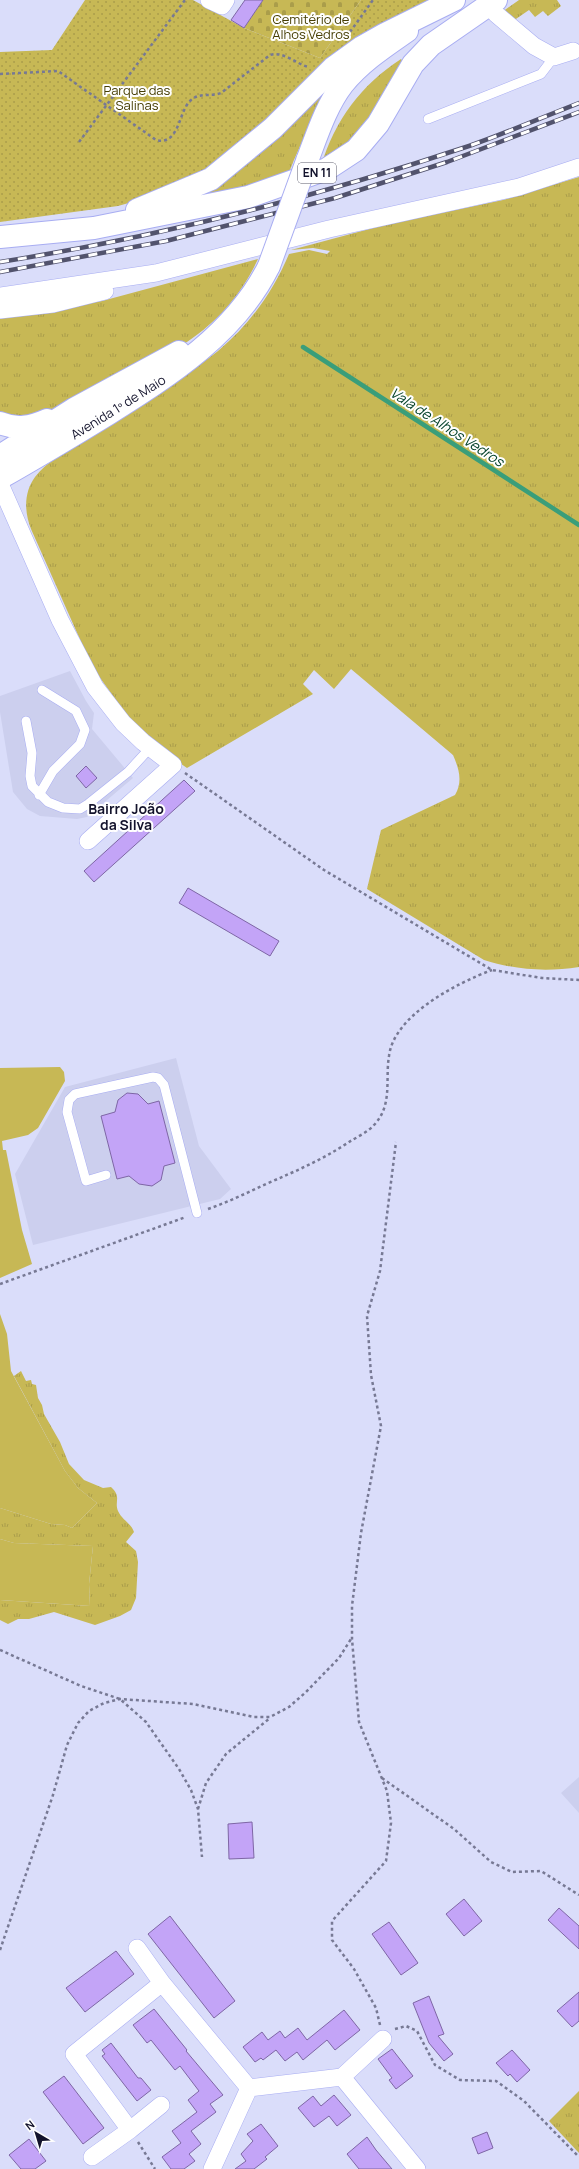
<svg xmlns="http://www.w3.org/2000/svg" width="579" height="2169" font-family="Manrope,sans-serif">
  <defs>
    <pattern id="grass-tufts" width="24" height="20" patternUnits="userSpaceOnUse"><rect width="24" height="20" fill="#c7b855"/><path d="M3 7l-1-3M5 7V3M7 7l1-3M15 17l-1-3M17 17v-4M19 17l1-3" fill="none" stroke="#aa9d4a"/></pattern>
    <pattern id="cemetery-stones" width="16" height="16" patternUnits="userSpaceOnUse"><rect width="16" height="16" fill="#c7b855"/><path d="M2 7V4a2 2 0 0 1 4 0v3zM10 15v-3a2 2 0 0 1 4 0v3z" fill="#aa9d4a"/></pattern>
    <pattern id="park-dots" width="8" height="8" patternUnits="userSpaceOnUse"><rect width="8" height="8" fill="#c7b855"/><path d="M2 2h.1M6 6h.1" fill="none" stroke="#aa9d4a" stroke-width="1.8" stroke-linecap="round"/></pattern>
  </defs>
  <rect width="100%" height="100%" fill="#daddfa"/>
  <path fill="#cccfee" d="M70,671l16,30 8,12 -2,16 41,49 -46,39 -10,2 -37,-3 -13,-7 -14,-17 -13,-80v-16z
    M176,1058l23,88 32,43 -11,10 -187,46 -18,-71 50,-87z
    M579,1777v36l-18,-20z"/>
  <path fill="url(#grass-tufts)" d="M519,0h38l4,6 -13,10 -5,-5 -8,6 -6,-7 -16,11 -11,-9z
    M401,59l4,5 -40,66 -44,36c14,-46 40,-81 80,-107z
    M347,64c-23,36 -44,71 -59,111l-98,27z
    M579,177v790c-33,5 -63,3 -95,-7l-117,-71 14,-59 74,-35c8,-14 4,-26 -2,-40l-102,-86 -17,20 -20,-19 -11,14 10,10 -126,74 -29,-20 -32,-34 -28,-39 -12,-22 -55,-124c-7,-18 -7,-37 4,-52 11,-15 30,-24 44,-34 27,-19 55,-37 83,-55 19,-12 39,-23 56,-37 32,-27 55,-59 71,-97l20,-4 18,4 3,-3 -17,-3 -22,2 97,-26 115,-24z
    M258,259c-17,36 -39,61 -71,83l-147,77 -40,-4v-98l102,-16z
    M21,1371l5,10 5,-1 1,4 4,1 2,13 4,7 2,9 16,28 9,22 15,16 19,8 8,-1c11,10 3,14 7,24 4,9 13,12 16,21l-8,10 10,9 2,11 -2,36 -5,12 -11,6 -25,9 -41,-13 -25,7h-11l-10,5 -8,-4v-20l90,6 -1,-22 4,-38 -79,-3 -14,-4v-31l51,16 14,1 7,3 25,-25 -19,-15 -13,-17 -51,-95z
    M579,2091v62l-30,-32z"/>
  <path fill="url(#cemetery-stones)" d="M263,0h98l-41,58 -76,-30z"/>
  <path fill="url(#park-dots)" d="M85,0h108l51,28 76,30 41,-58h68l-202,159 -70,36 -39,11 -118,16v-170l52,-2z"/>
  <path fill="#c7b855" d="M60,1067l4,5 1,9 -27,47 -10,7 -26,6 1,9h3l16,80 10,34 -32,14v-210z
    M0,1314l7,20 4,37 54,100 13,17 19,15 -25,25 -7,-3 -14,-1 -51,-16z
    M0,1539l14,4 79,3 -4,38 1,22 -90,-6z"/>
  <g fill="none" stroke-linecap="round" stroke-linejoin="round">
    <path stroke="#3a9e7a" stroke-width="4.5" d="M303,347l276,178"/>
  </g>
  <path fill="#c3a4f7" stroke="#7e66a5" d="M245,0h18l-19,28 -13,-8z
    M86,766l11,12 -11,10 -10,-12z
    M184,780l11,11 -101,91 -10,-11z
    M188,888l91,53 -9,15 -91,-53z
    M127,1093l11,1 10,10 11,-3 16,62 -11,3 -3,14 -9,6 -13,-2 -10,-8 -12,3 -16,-63 14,-4 3,-12z
    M252,1822l2,36 -25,1 -1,-35z
    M464,1899l18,22 -18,15 -18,-22z
    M559,1908l20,18v23l-31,-29z
    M170,1916l65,85 -21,17 -66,-84z
    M389,1922l29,41 -17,12 -29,-41z
    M116,1951l18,23 -49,38 -19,-24z
    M579,1992v29l-7,6 -15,-16z
    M429,1996l15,38 -6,2 15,18 -9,7 -15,-18 -16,-40z
    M154,2009l33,41 -1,1 37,44 -13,9 6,8 -25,19 10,13 -12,10 6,7 -11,8h-13l-9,-12 19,-14 -9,-12 25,-19 -9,-12 11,-9 -19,-25 -5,4 -24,-30 -4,3 -14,-18z
    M344,2010l16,20 -25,20 -8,-10 -24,20 -6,-8 -12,9 -9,-11 -13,10 -2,-2 -6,4 -12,-15 19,-15 6,8 12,-9 5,7 13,-10 9,12z
    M111,2043l27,35h3l10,12 -14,11 -35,-45 3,-2 -3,-4z
    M392,2049l21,27 -17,13 -7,-9 3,-2 -14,-19z
    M512,2050l18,20 -13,12 -7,-8 -2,2 -12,-13z
    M64,2076l40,52 -21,16 -40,-52z
    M334,2095l17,20 -14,11 -8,-10 -15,11 -16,-19 15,-12 8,10z
    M261,2124l17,22 -13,11 2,2 -13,10h-19l11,-8 -5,-7 12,-13 -6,-7z
    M487,2132l6,16 -15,6 -6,-16z
    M367,2137l9,13 16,19h-33l-12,-15z
    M29,2139l17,22 -11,8h-14l-12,-14z"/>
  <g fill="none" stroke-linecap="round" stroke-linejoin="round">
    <defs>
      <path id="lane" d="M428,119l113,-45 13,-17
        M26,721l6,32 -2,23 2,10 16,16 15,6 17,1 8,-5 40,-32 22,-24
        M39,795l14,-24 27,-27 5,-14 -9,-19 -34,-21
        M106,1175l-20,6 -19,-69 2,-12 6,-6 78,-17 5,1 6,7 33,128"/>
      <path id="street" d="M209,0l13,6 4,-6
        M496,14l38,32 20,11 19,-6
        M0,296l156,-23 173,-44 190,-42 60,-20
        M0,310l53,-6 52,-13
        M0,484l60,136 35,67 28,36 20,19 30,23 -85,76
        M137,1948l25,35
        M342,2077l41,-38
        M249,2088l93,-11 75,92
        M130,2130l31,-25
        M92,2157l38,-27 -56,-76 88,-71 87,105 -37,81"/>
      <path id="secondary" d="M307,161c10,-26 19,-55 36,-77 18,-22 41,-37 64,-53
        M0,423c17,7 31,4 47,-3
        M0,456l74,-47 105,-57
        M0,478c37,-21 72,-42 108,-64 62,-39 128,-81 161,-148"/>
      <path id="primary" d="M137,210l74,-31 62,-51 60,-60 29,-21 23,-13 69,-34
        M0,237l94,-9 154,-31 79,-28 29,-19 22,-26 35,-60 18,-19 65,-45"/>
    </defs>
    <use href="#lane" stroke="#a8adf2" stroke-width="10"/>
    <use href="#street" stroke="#a8adf2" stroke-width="18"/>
    <use href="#secondary" stroke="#a8adf2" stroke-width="24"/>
    <use href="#primary" stroke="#a8adf2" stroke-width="24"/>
    <path stroke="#777994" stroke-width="2.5" stroke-dasharray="3 3" stroke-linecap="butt" d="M350,32l23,-32
      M0,74l58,-3 98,69c24,6 22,-29 35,-40 9,-8 20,-3 30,-7l49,-38c13,-4 25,8 38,12
      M79,142l106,-142
      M185,773l139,97 168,100 50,8 37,2
      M208,1209c20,-7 39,-16 58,-25 30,-13 56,-24 83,-42 8,-5 19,-10 25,-17 19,-20 11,-45 15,-69 5,-41 68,-73 103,-86
      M0,1284l186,-67
      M0,1650l81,36 39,13 26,23 33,47 12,21 7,19 4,48
      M382,1778l72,51 37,33 21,10 29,-1 38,24
      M198,1809l8,-26 20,-29 44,-36
      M0,1950l53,-155 14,-50 11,-22 11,-12 15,-8 16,-4 73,5 61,13h16l19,-10 17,-15 33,-34 12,-19
      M380,2025l-4,-17 -22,-39 -22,-29v-19l54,-60 5,-38 -4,-32 -28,-69 -7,-83v-33l9,-73 20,-107 -10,-51 -4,-59 13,-45 16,-129
      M395,2029l11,-3 11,5 18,34 25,15 36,1 28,20 55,56
      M138,2142l17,27"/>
    <use href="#lane" stroke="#fff" stroke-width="9"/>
    <use href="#street" stroke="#fff" stroke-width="17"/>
    <use href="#secondary" stroke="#fff" stroke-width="22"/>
    <use href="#primary" stroke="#fff" stroke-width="22"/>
    <defs>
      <path id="rail" d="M0,262c159,-25 316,-65 469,-116 37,-13 74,-29 110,-43
        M0,272l166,-31 169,-43 112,-36 132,-50"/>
    </defs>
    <use href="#rail" stroke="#52536d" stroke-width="4.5"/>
    <use href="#rail" stroke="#fff" stroke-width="3" stroke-dasharray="9" stroke-linecap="butt"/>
    <defs>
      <path id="secondary-bridge" d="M269,266l38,-105"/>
    </defs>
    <use href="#secondary-bridge" stroke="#a8adf2" stroke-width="24" stroke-linecap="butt"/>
    <use href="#secondary-bridge" stroke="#fff" stroke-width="22"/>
  </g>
  <g text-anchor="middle" stroke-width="4" stroke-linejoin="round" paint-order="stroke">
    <rect fill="#fff" stroke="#5a5a6b" stroke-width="1" x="298" y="163" width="38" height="20" rx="3"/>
    <g font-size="12" font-weight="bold" fill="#13132c">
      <text x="317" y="177">EN 11</text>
    </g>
    <g font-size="13" fill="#463e04" stroke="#fff">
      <text x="311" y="24">Cemitério de<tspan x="311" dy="15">Alhos Vedros</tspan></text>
      <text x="137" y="95">Parque das<tspan x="137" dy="15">Salinas</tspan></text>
    </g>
    <g font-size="13" fill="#13132c" stroke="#fff">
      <text transform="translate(118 407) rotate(-32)" y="5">Avenida 1º de Maio</text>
    </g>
    <g font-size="14" font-style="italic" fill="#06432b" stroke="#fff">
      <text transform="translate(447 427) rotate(33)" y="5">Vala de Alhos Vedros</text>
    </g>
    <g font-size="14" font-weight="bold" fill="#13132c" stroke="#fff">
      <text x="126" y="814">Bairro João<tspan x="126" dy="16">da Silva</tspan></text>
    </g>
  </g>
  <g transform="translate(36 2133) rotate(322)" stroke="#ffffff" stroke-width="3" paint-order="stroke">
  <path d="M0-3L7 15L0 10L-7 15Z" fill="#13132c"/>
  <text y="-6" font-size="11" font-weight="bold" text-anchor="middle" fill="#13132c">N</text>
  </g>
</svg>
